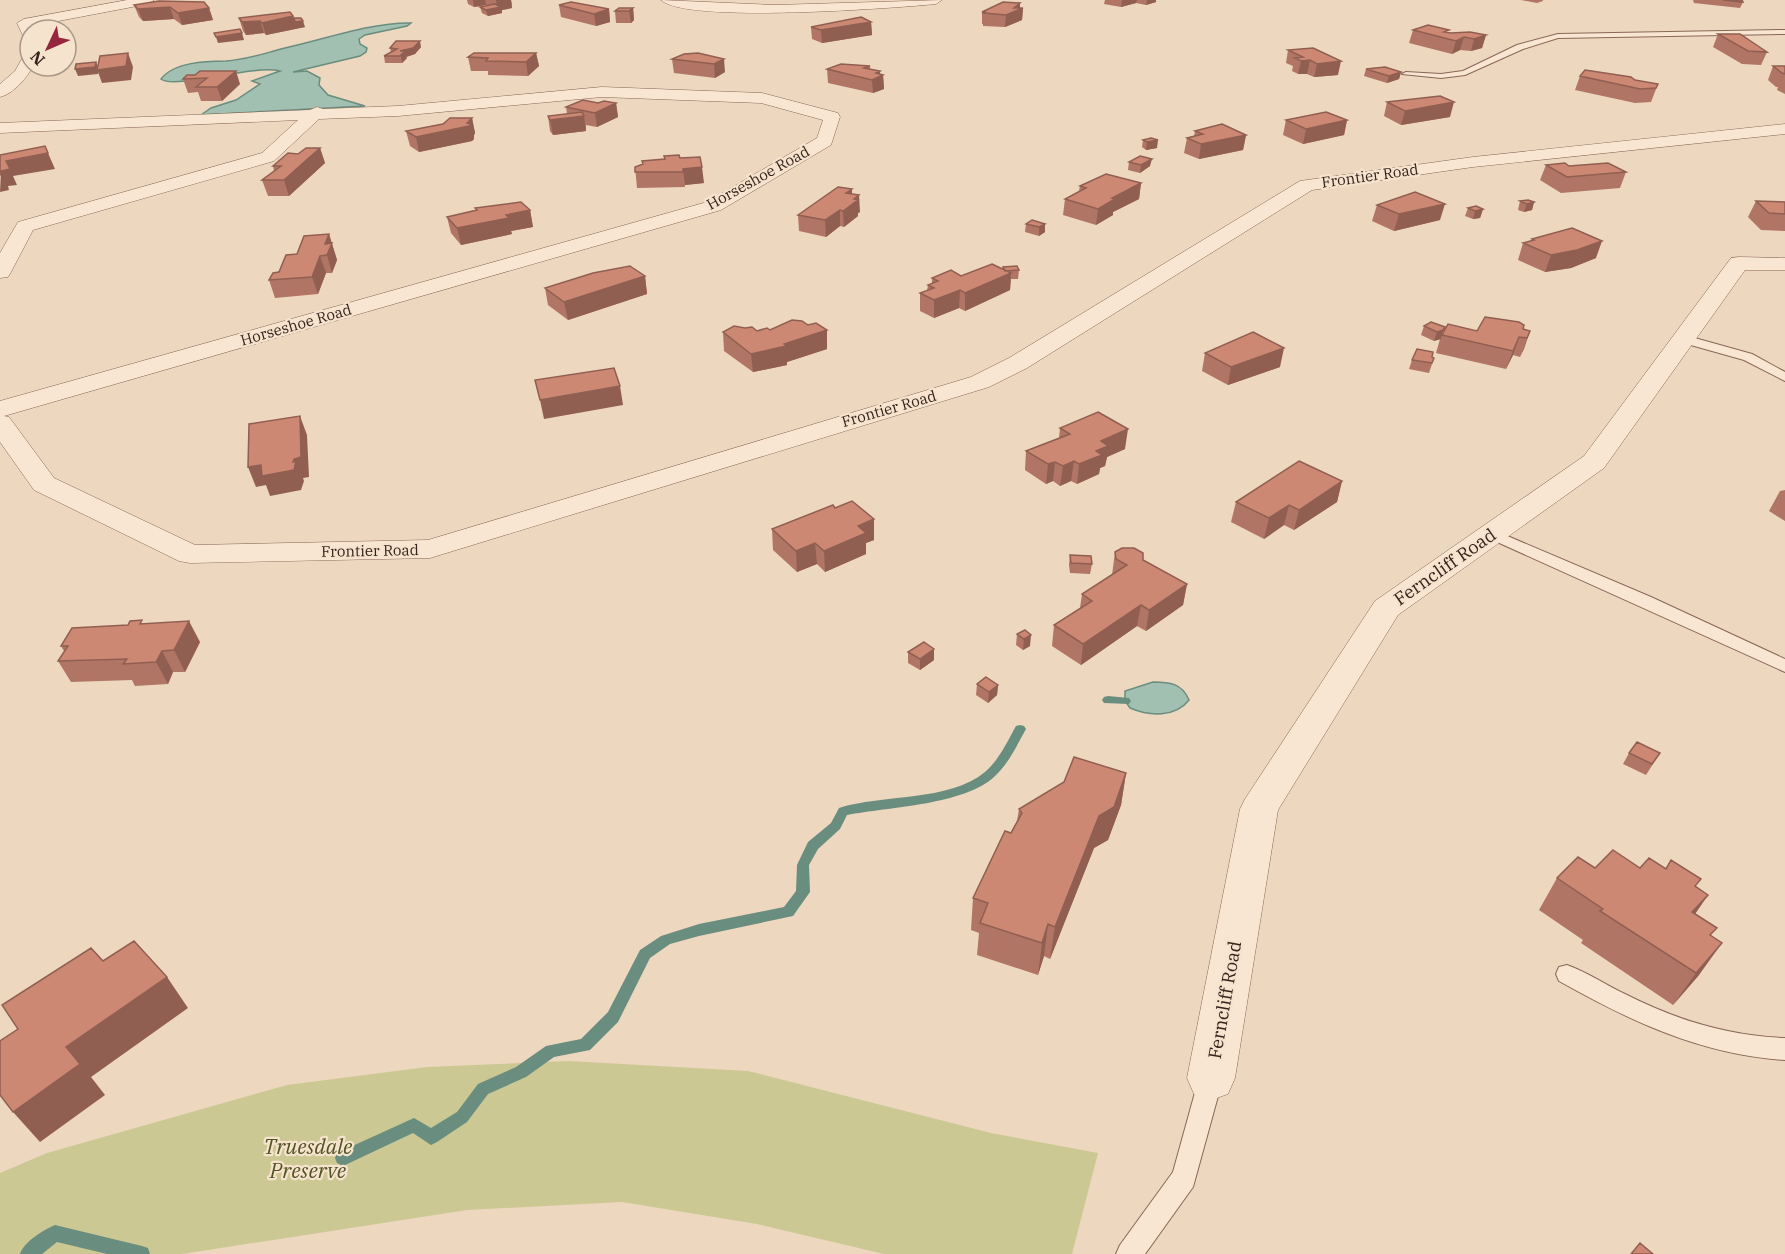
<svg xmlns="http://www.w3.org/2000/svg" width="1785" height="1254" font-family="'IBM Plex Serif',serif">
  <rect width="100%" height="100%" fill="#eed7bf"/>
  <path fill="#ccc893" d="M569,1061l179,10 243,62 107,20 -26,101h-188l-127,-30 -135,-22 -155,8 -285,44h-182v-81l47,-20 240,-68 140,-18z"/>
  <path fill="#a2c0b1" stroke="#698d7e" stroke-width="1.5" d="M411,23l-4,3 -42,9 -6,4 1,5 7,4 -1,4 -6,4 -67,16 14,-1 13,7 -1,7 9,10 37,11 -164,9 10,-7 25,-8 24,-16 -8,-3 28,-10c-27,-7 -105,19 -119,8 13,-17 45,-18 65,-18 21,-1 39,-8 59,-13 37,-8 88,-26 126,-25z
    M1153,682c16,0 29,1 36,18 -14,18 -40,16 -59,8l-5,-7v-10z"/>
  <g fill="none" stroke-linecap="round" stroke-linejoin="round">
    <path fill="#698d7e" fill-rule="evenodd" d="M1108,696l21,2 2,3 -2,3 -25,-1 -2,-3 2,-3z
      M1020,725l4,1 2,3c-9,16 -17,34 -31,47 -30,29 -107,31 -148,39l-7,14 -22,20 -9,16 1,27 -17,24 -94,20 -29,8 -20,14 -32,64 -28,28 -36,7 -28,20 -38,17 -21,28 -30,20 -6,3 -18,-12 -70,33 -6,-3 -2,-5 2,-5 77,-35 17,10 26,-16 21,-28 38,-17 30,-21 35,-7 27,-27 32,-62 21,-14 38,-12 85,-17 12,-16 1,-26 11,-23 23,-19 8,-15c43,-14 110,-6 146,-36 14,-12 22,-30 31,-46z
      M55,1225l87,21 6,2 2,6h-43l-50,-12 -15,12h-22c4,-12 23,-24 35,-29z"/>
    <defs>
      <path id="lane" d="M1785,30v4l-227,4 -35,11 -58,26 -24,3 -39,-4 4,-2 35,2 22,-3 54,-26 41,-11z
        M1684,335l68,19 33,18v9l-41,-21 -64,-18v-6z
        M1491,529l160,68 134,62v13l-299,-135 -3,-3 3,-3z
        M1567,965c20,7 39,20 58,29 51,26 103,42 160,44v22c-83,-5 -155,-39 -226,-79l-3,-7 3,-7z
        M1211,1067l8,3 4,8 -30,109 -48,67h-29l4,-9 53,-73 26,-94 4,-8z"/>
      <path id="street" d="M127,0h27l-6,4 -116,22 2,4h-4v11l-5,-1 -8,-17 7,-4z
        M661,0l114,5 167,-5 -6,4c-41,4 -252,20 -275,-4z
        M30,52v14h3c-6,12 -20,28 -33,31v-13l15,-13 10,-18z
        M602,87l160,6 76,20 2,4 -9,28 -110,65 -717,206 5,1 45,61 141,67 233,-5 543,-163 38,-19 291,-177 173,-24 312,-33v10l-312,33 -161,23 -285,178 -38,19 -559,171 -240,5 -11,-2 -145,-71 -34,-48v-41l707,-199 110,-64 6,-18 -62,-17 -159,-6 -204,19 -79,3 -45,42 -241,69 -22,42 -3,5 -8,1v-25l18,-31 244,-69 36,-33 -298,13v-10l310,-13 7,-3 6,2 75,-3z
        M1739,257l46,1v12h-40l-141,198 -206,147 -120,195 -43,268 -7,16 -17,6 -17,-6 -7,-16 53,-269 5,-10 130,-198 209,-145 147,-198z"/>
    </defs>
    <use href="#lane" stroke="#876757" stroke-width="2"/>
    <use href="#street" stroke="#876757" stroke-width="1"/>
    <use href="#lane" fill="#f9e6d2" fill-rule="evenodd"/>
    <use href="#street" fill="#f9e6d2" fill-rule="evenodd"/>
  </g>
  <path fill="#b07564" d="M467,0h44l1,5h-1l1,3 -10,2v3l-14,3 -6,-3 -2,-6 8,-1 -2,-1 -12,2 -6,-3z
    M1105,0h51v2l-10,3 -10,-2 -15,4 -17,-3z
    M1521,0h22v1l-6,2z
    M1693,0h49l1,2 -3,6 -46,-5z
    M1020,3v5h3l-1,12 -17,7 -22,-1v-2h-1v-12z
    M134,5l75,3 4,12 -31,5 -8,-6 -31,2 -4,-4z
    M559,5l50,4 1,13 -14,4 -35,-9z
    M633,8l1,12 -3,3h-15l-1,-12z
    M293,16l1,2 11,9 -39,8 -2,-2 -18,2 -3,-4 -4,-13z
    M871,22l1,13 -50,8 -10,-4 -1,-12z
    M1413,30l38,3 35,2 -4,13 -11,3 -11,-1 -8,4 -43,-11z
    M1718,34l49,18 -6,13 -19,-1 -29,-17z
    M421,47l-6,7 -9,3 1,1 -5,5h-17l-1,-7 7,-3 -1,-5z
    M1313,48l25,27 -24,2 -7,-3h-9l-6,-3 1,-5 -7,-3 2,-13z
    M536,53l3,13 -11,10 -40,-1v-4h-17l-3,-14z
    M698,53l27,19 -10,6 -41,-5 -2,-14z
    M870,66v3l13,6 1,14 -11,4 -45,-10 -1,-14z
    M1773,66h12v28l-8,-4 1,-3h-2l-8,-7z
    M1366,69l35,3 -2,7 -12,4 -23,-7z
    M187,75l53,9 -18,17h-21l-3,-9 -10,1 -5,-14z
    M1580,76l55,4 23,4 -7,18 -16,1 -60,-13z
    M1387,102l63,15 -49,8 -17,-9z
    M598,103h18l2,14 -21,10 -11,-2v6l-33,4 -3,-4 -2,-15 19,-2 -1,-7z
    M472,118l3,15 -1,2v4l-2,2 -53,11 -9,-6 -4,-15z
    M1286,120h61l-3,15 -41,9 -20,-9z
    M1195,131l51,4 -3,15 -44,9 -15,-6 3,-15 7,-2z
    M1143,140l14,8 -11,2 -4,-3z
    M320,148l5,15 -36,33h-21l-6,-16 12,-9 -1,-5 25,-12z
    M680,158l24,25 -19,2v2l-48,1 -2,-21z
    M1129,162l21,4 -10,7 -12,-3z
    M1546,165l23,1 57,6 -6,16 -59,5 -21,-13z
    M1141,183l-2,16 -26,13v3l-17,10 -33,-10 2,-16 14,-8 1,-5z
    M852,194l8,18 -2,1v3l-14,11 -4,-1 -14,11 -27,-6 -1,-16z
    M1520,201l14,1 -2,8 -8,2 -6,-2z
    M1756,201l29,1v29l-24,-1 -13,-13z
    M1377,205l63,15 -46,11 -22,-10z
    M475,208l55,2 3,17 -22,4 1,3 -51,11 -10,-12 -4,-16 29,-6z
    M1468,208l15,1 -3,9 -7,1 -8,-3z
    M1026,224h19v8l-6,4 -14,-4z
    M329,234l8,26 -5,13h-6l-8,21 -43,4 -6,-18 28,-26z
    M1532,239l64,19 -25,10 -26,4 -27,-12 5,-17 8,-2z
    M1003,267l16,3 -1,9h-7l-1,11 -45,21 -6,-3 -25,10 -14,-7v-18l7,-2 1,-6 4,-1v-6l29,-2 42,-7z
    M645,276l2,18 -79,26 -20,-15 -3,-17z
    M1424,326l21,1 -3,7 35,-3 46,-2 7,2 -10,26 -7,-2 -7,14 -70,-16 4,-14 -6,2 -13,-6z
    M770,330l57,19 -40,13v3l-34,7 -29,-21 -1,-19z
    M1205,353l75,14 -52,18 -26,-14z
    M1432,357l2,1 -5,15 -20,-4 3,-9z
    M1060,428l65,21 -18,8 -2,9 -5,2 -1,6 -22,10 -6,-3 -11,5 -7,-5 -7,3 -21,-14 1,-19 33,-13z
    M1342,481l-5,21 -43,28 -10,-5 -20,14 -33,-17 5,-20z
    M1785,490v31l-16,-10 11,-20z
    M772,529l102,11 -8,3v11l-41,18 -8,-8 -20,8 -24,-22z
    M1115,552l28,8 44,24 -4,21 -37,26 -9,-5 -56,39 -29,-19 2,-21 26,-17 2,-14 30,-19z
    M1070,555l22,9 -2,10 -20,-1 -1,-8z
    M144,623l56,19 -15,30h-12l-5,12 -33,2 -3,-6 -61,2 -13,-21 6,-10 -3,-5z
    M1025,630l5,16 -7,4 -7,-5 1,-11z
    M908,652l26,8 -14,10 -12,-7z
    M977,684l21,1 -1,10 -9,8 -12,-8z
    M1629,753h31l-14,22 -23,-11z
    M1126,773l-5,32 -13,35 -14,8 -44,111 -6,-3 -6,19 -61,-20 2,-22 -8,-3 2,-32 44,-77 2,-12z
    M1671,860l25,27 12,8 -13,19 16,22 -12,39 -26,30 -92,-62 2,-3 -44,-30 18,-32 38,-10h45l25,1z"/>
  <path fill="#905f51" d="M473,0h12l1,5 -12,2z
    M496,0h15l1,8 -10,2v3l-14,3 -2,-6 11,-2z
    M1122,0h15l-1,3 -15,4z
    M1147,0h9v2l-10,3z
    M1020,3v6l3,-1 -1,12 -17,7 1,-12z
    M170,7l4,12 -31,2 -5,-12z
    M209,8l4,12 -31,5 -4,-12z
    M633,8l1,12 -3,3 -2,-12z
    M609,9l1,13 -14,4 -2,-12z
    M293,16l2,6 8,-1 2,6 -39,8 -4,-12z
    M260,21l4,12 -18,2 -4,-13z
    M871,22l1,13 -50,8 -1,-13z
    M242,33l2,7 -26,3 -2,-6z
    M1486,35l-4,13 -11,3 3,-12z
    M1464,37l-4,13 -8,4 4,-13z
    M420,41l1,6 -6,7 -9,3 1,1 -5,5 -2,-12z
    M128,53l5,14 -2,13 -29,3 -4,-11v2l-20,2 -3,-7 21,-7 3,7z
    M536,53l3,13 -11,10 -2,-14z
    M724,59l1,13 -10,6 -1,-14z
    M1310,60l-3,14h-9l3,-13z
    M1341,61l-3,14 -24,2 3,-13z
    M236,71l4,13 -18,17 -5,-14z
    M880,71v5l3,-1 1,14 -11,4 -1,-13 4,-7z
    M1401,72l-2,7 -12,4 2,-7z
    M1454,102l-4,15 -49,8 4,-14z
    M616,103l2,14 -21,10 -2,-14z
    M584,116l2,15 -33,4 -3,-15z
    M472,118l3,15 -1,2v4l-2,2 -53,11 -3,-15z
    M1347,120l-3,15 -41,9 3,-15z
    M1246,135l-3,15 -44,9 2,-15z
    M1158,140l-1,8 -11,2 1,-8z
    M320,148l5,15 -36,33 -5,-16z
    M48,153l7,16 -42,7 4,9 -9,1 1,4 -9,2 1,-21 5,-10z
    M1152,159l-2,7 -10,7 1,-8z
    M702,167l2,16 -19,2 -2,-16z
    M1141,183l-2,16 -26,13v3l-17,10 2,-16 14,-11z
    M852,189v15l2,-5 5,-4 1,17 -2,1v3l-14,11 -1,-16 3,-18z
    M1534,202l-2,8 -8,2 3,-8z
    M1445,204l-5,16 -46,11 5,-17z
    M1483,209l-3,9 -7,1 2,-8z
    M530,210l3,17 -22,4 1,3 -51,11 -4,-17 49,-13z
    M840,210v16l-14,11 -1,-17z
    M1045,224v8l-6,4v-9z
    M329,234l8,26 -5,13 -5,-18 -2,-11z
    M1602,241l-6,17 -25,10 -26,4 6,-17z
    M320,256l6,17 -8,21 -6,-17z
    M1011,273l-1,17 -45,21v-18z
    M645,276l2,18 -79,26 -4,-18z
    M960,290l-1,18 -25,10v-18z
    M827,330v19l-40,13v3l-34,7 -2,-18z
    M1443,330l-2,9 -7,2 3,-9z
    M1530,331l-6,18 -4,8 7,-19z
    M1519,337l-6,18 -7,14 7,-18z
    M1284,348l-4,19 -52,18 3,-18z
    M620,386l3,19 -79,14 -4,-19z
    M300,416l7,19 2,42 -6,1 1,3 -3,9 -31,6 -4,-11 -10,2 -8,-20 13,-2 32,-3z
    M1128,429l-3,20 -18,8 -2,9 -5,2 -1,6 -22,10 2,-20 17,-13 5,-10z
    M1074,461l-3,20 -11,5 3,-20z
    M1055,462l-2,19 -7,3 2,-20z
    M1342,481l-5,21 -43,28 5,-20z
    M1289,505l-5,20 -20,14 5,-21z
    M874,519v21l-8,3v11l-41,18 -1,-21 34,-25z
    M815,543l2,21 -20,8 -1,-21z
    M1187,584l-4,21 -37,26 3,-21z
    M1141,605l-4,21 -56,39 2,-21z
    M189,621l11,21 -15,30 -11,-22z
    M1031,635l-1,11 -7,4 1,-11z
    M934,649v11l-14,10v-11z
    M162,651l11,21 -5,12 -12,-22z
    M998,685l-1,10 -9,8 1,-11z
    M1126,773l-5,32 -13,35 -14,8 -44,111 5,-32 44,-111z
    M1708,895l-22,32 6,-15z
    M1048,924l-4,32 -6,19 4,-32z
    M1722,943l-23,32 -26,30 23,-32z
    M167,977l21,31 -97,69 14,18 -65,47 -27,-30 53,-65z"/>
  <path fill="#cd8874" stroke="#905f51" stroke-width="1.5" d="M1723,0h19l1,2z
    M159,1l45,1 5,6 -31,5 -8,-6 -32,2 -4,-4z
    M571,2l38,7 -15,5 -35,-9z
    M1003,2l17,1 -6,5h9l-17,7 -22,-2 2,-1h-4z
    M495,4l6,3 -15,3 -6,-3z
    M619,8h14l-4,3h-14z
    M290,12l3,4 -31,7 -2,-2 -18,1 -3,-4z
    M861,17l10,5 -50,8 -10,-3z
    M294,18h7l2,3 -8,1z
    M1428,25l21,5 -5,2 7,1 19,-1 16,3 -12,4 -10,-2 -8,4 -43,-11z
    M240,29l2,4 -26,4 -2,-4z
    M1718,34h22l27,18 -19,-1z
    M396,41h24l-7,7 -13,3h5l-5,5h-16l13,-7 -7,-1z
    M1313,48l28,13 -24,3 -7,-4 -9,1 -6,-3 8,-1 -15,-7z
    M128,53l-2,13 -29,4 3,-14z
    M474,53h62l-10,9 -40,-1 2,-3 -20,-1z
    M698,53l26,6 -10,5 -42,-5 12,-5z
    M96,62l-1,5 -20,2 1,-5z
    M841,64l29,2 -6,2 16,3 -4,2 7,2 -11,5 -45,-11z
    M1773,66h12v8l-3,-1z
    M1385,67l16,5 -12,4 -23,-7z
    M1585,70l46,7 4,3 23,4 -2,4 -16,1 -60,-13z
    M200,71h36l-19,16h-21l11,-9 -24,1 4,-4h8z
    M1440,96l14,6 -49,9 -18,-9z
    M583,100l15,3 6,-2 12,2 -21,10 -29,-6z
    M582,112l2,4 -34,4 -2,-4z
    M1326,112l21,8 -41,9 -20,-9z
    M450,118h22l-5,5 4,1 -2,2 -53,11 -10,-6 37,-7z
    M1222,124l24,11 -45,9 -14,-6 16,-4 -8,-3z
    M1151,138l7,2 -11,2 -4,-2z
    M45,146l3,7 -42,8 4,8 -9,2 1,3 -2,1v-20z
    M306,148h14l-36,32h-22l19,-14h-8l15,-13 10,1z
    M679,155l1,3 20,-1 2,10 -19,2v3h-48v-5l8,-3 -1,-3 23,-2 -1,-3z
    M1140,156l12,3 -11,6 -12,-3z
    M1565,163l4,3 39,-3 18,9 -59,5 -21,-12z
    M1106,174l35,9 -29,15 3,1 -17,10 -33,-10 21,-11 -6,-2z
    M838,187l14,2 -6,4 13,2 -5,4 4,1 -15,11 -3,-1 -15,10 -27,-5z
    M1415,192l30,12 -46,10 -22,-9z
    M1528,200l6,2 -7,2 -7,-3z
    M1756,201l29,1v12l-16,-1z
    M521,202l9,8 -24,5 3,3 -52,10 -10,-11 30,-7 -2,-2z
    M1476,206l7,3 -8,2 -7,-3z
    M1032,220l13,4 -6,3 -13,-3z
    M1572,228l30,13 -25,9 -26,5 -28,-12 11,-3 -2,-1z
    M329,234l-4,10 7,-1 -5,12 -7,1 -8,21 -43,3 4,-7 6,-1 7,-17 11,-1 7,-18z
    M992,264l19,9 -46,20 -5,-3 -26,10 -14,-7 14,-5 -6,-3 10,-4 -6,-3 19,-8 10,6z
    M630,266l15,10 -81,26 -19,-14 48,-15z
    M1017,266l2,4 -14,1 -2,-4z
    M1485,317l34,5 5,3 -1,4 7,2 -3,7 -8,-1 -6,14 -71,-16 6,-11 29,7z
    M792,320l10,1 6,4 8,-2 11,7 -43,14 2,2 -35,8 -28,-22 11,-6 11,2 7,-1 5,4 10,-3 3,2z
    M1431,322l14,5 -2,3 -6,2 -13,-6z
    M1253,332l31,16 -53,19 -26,-14z
    M1417,349l16,3 -1,5 2,1 -2,5 -20,-3z
    M614,368l6,18 -80,14 -5,-20z
    M1098,412l30,17 -27,12 7,5 -12,5 6,4 -23,9 -5,-3 -11,5 -8,-4 -7,2 -22,-13 44,-17 -10,-6z
    M300,416l1,41 -7,2 -1,3 3,-1 -2,9 -32,6 -1,-11 -13,2 1,-43z
    M1299,461l43,20 -43,29 -10,-5 -20,13 -33,-16z
    M852,501l22,18 -16,7 8,7 -42,18 -9,-8 -19,8 -24,-22 61,-24 2,3z
    M1122,548h12l9,5v7l44,24 -38,26 -8,-5 -58,39 -29,-19 38,-24 -10,-7 45,-29 -11,-6 -1,-7z
    M1070,555l21,1 1,8 -21,-1z
    M142,620l-2,4 49,-3 -15,29 -12,1 -6,11 -33,2 4,-5 -69,2 10,-15h-7l11,-18 56,-3 2,-4z
    M1025,630l6,5 -7,4 -7,-5z
    M924,642l10,7 -14,10 -12,-7z
    M986,677l12,8 -9,7 -12,-8z
    M1637,742l23,11 -8,11 -23,-11z
    M1074,757l52,16 -12,34 -15,9 -44,111 -7,-3 -6,19 -62,-20 8,-20 -15,-5 32,-67 6,2 11,-20 -3,-4 45,-27z
    M1613,850l27,18 9,-10 17,11 5,-9 30,19 -6,7 13,9 -16,17 25,16 -7,7 12,8 -26,30 -96,-62 3,-2 -46,-31 21,-21 17,11z
    M134,941l33,36 -101,70 14,17 -67,48 -13,-17v-54l18,-12 -16,-24 89,-57 12,13z
    M1640,1243l13,11h-22z"/>
  <g text-anchor="middle" stroke-width="4.5" stroke-linejoin="round" paint-order="stroke">
    <g font-size="15" fill="#36231c" stroke="#f6e3ce">
      <text transform="translate(1370 176) rotate(-8)" y="5">Frontier Road</text>
      <text transform="translate(758 178) rotate(-29)" y="5">Horseshoe Road</text>
      <text transform="translate(296 325) rotate(-16)" y="5">Horseshoe Road</text>
      <text transform="translate(889 409) rotate(-16)" y="5">Frontier Road</text>
      <text transform="translate(370 551) rotate(-1)" y="5">Frontier Road</text>
    </g>
    <g font-size="18" fill="#36231c" stroke="#f6e3ce">
      <text transform="translate(1445 567) rotate(-35)" y="6">Ferncliff Road</text>
      <text transform="translate(1225 1000) rotate(-80)" y="6">Ferncliff Road</text>
    </g>
    <g font-size="21" font-style="italic" fill="#505322" stroke="#f6e3ce">
      <text x="308" y="1154">Truesdale<tspan x="308" dy="24">Preserve</tspan></text>
    </g>
  </g>
  <g transform="translate(48 48) rotate(226)"><circle r="28" fill="#f6e3ce" stroke="#a99687" stroke-width="1.5"/>
  <path d="M0-4.5L10 22L0 15L-10 22Z" fill="#96263d"/>
  <text y="-9" font-size="16" font-weight="bold" text-anchor="middle" fill="#36231c">N</text>
  </g>
</svg>
